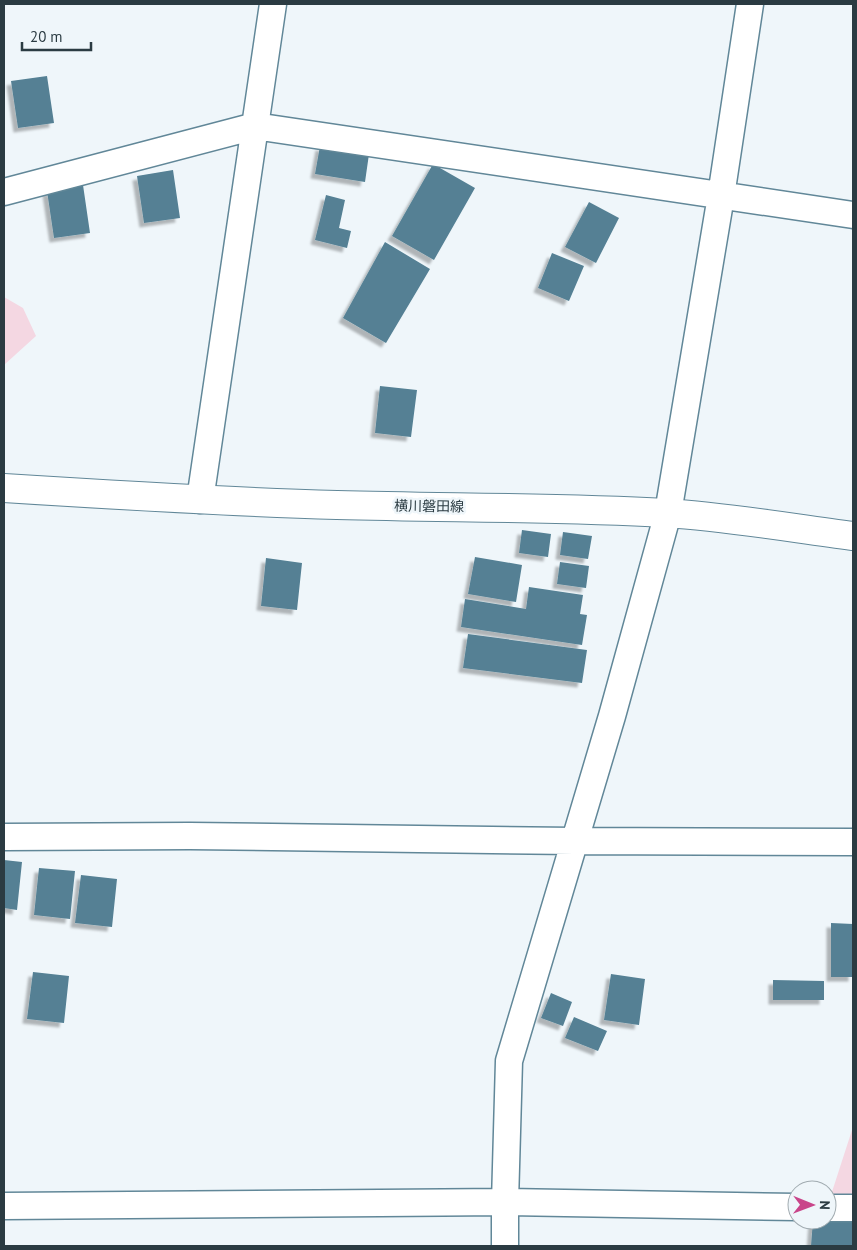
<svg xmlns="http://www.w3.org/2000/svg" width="857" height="1250" font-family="'PT Sans','Noto Sans JP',sans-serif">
  <defs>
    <filter id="shadow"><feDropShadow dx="-4.5" dy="4.5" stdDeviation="1" flood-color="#0004"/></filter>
  </defs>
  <rect width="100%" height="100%" fill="#eff6fa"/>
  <path fill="#f4d7e2" d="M4,297l19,11 13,28 -32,29z
    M853,1127v71h-23z"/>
  <path fill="#548094" filter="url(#shadow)" d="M47,76l7,47 -36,5 -7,-47z
    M320,146l49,8 -4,28 -50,-8z
    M433,164l42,24 -41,72 -42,-24z
    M173,170l7,48 -36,5 -7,-47z
    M83,185l7,48 -36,5 -7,-47z
    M326,195l19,5 -6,28 12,3 -4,17 -32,-8z
    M589,202l30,16 -23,45 -31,-16z
    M385,242l45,27 -44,74 -43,-25z
    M552,253l32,13 -15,35 -31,-13z
    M380,386l37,4 -6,47 -36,-4z
    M522,530l29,4 -3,23 -29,-4z
    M563,532l29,4 -4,23 -28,-4z
    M475,557l47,8 -6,37 -48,-8z
    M266,558l36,5 -5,47 -36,-4z
    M560,562l29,4 -3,22 -29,-4z
    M529,587l54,8 -3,19 7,1 -5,30 -121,-18 4,-28 61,10z
    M468,634l119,16 -5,33 -119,-15z
    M4,860l18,2 -5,48 -13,-2z
    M39,868l36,3 -5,48 -36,-4z
    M81,875l36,4 -5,48 -37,-4z
    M831,923l22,1v53h-22z
    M33,972l36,4 -5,47 -37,-4z
    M611,974l34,5 -6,46 -35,-5z
    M773,980l51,1v19h-51z
    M551,993l21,9 -9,24 -22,-8z
    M574,1017l33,14 -9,20 -33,-13z
    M853,1216v30h-42l2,-26h14z"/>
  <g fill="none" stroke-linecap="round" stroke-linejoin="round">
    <defs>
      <path id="minor" d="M4,192l251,-66 598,89
        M200,500l73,-496
        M4,837l186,-1 384,5 279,1
        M4,1206l501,-4 292,5
        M827,1208h26
        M505,1246v-44l4,-141 103,-345 56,-203 53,-317 29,-192"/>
      <path id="secondary" d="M4,488c111,7 222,14 333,17 110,3 220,2 329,8 63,4 125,15 187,23"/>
    </defs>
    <use href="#minor" stroke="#618798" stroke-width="29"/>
    <use href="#secondary" stroke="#618798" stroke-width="30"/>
    <use href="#minor" stroke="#fff" stroke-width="26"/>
    <use href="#secondary" stroke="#fff" stroke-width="28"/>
  </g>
  <g text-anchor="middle" stroke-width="5" stroke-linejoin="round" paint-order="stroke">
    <g font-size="14" fill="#2b3b42" stroke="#eff6fa">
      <text transform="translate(429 506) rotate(1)" y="5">横川磐田線</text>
    </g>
  </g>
  <rect width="857" height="1250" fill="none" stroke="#2b3b42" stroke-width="10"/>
  <g transform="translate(812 1205) rotate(91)"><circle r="24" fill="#eff6fa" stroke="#a1abb0"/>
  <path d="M0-4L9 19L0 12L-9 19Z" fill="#c9458a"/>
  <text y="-8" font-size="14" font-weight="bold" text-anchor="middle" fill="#2b3b42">N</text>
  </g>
  <path d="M22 42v8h69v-8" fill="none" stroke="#2b3b42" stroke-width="2.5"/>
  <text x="30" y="42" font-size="15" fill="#2b3b42" stroke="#eff6fa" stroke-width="4" paint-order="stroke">20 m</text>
</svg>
